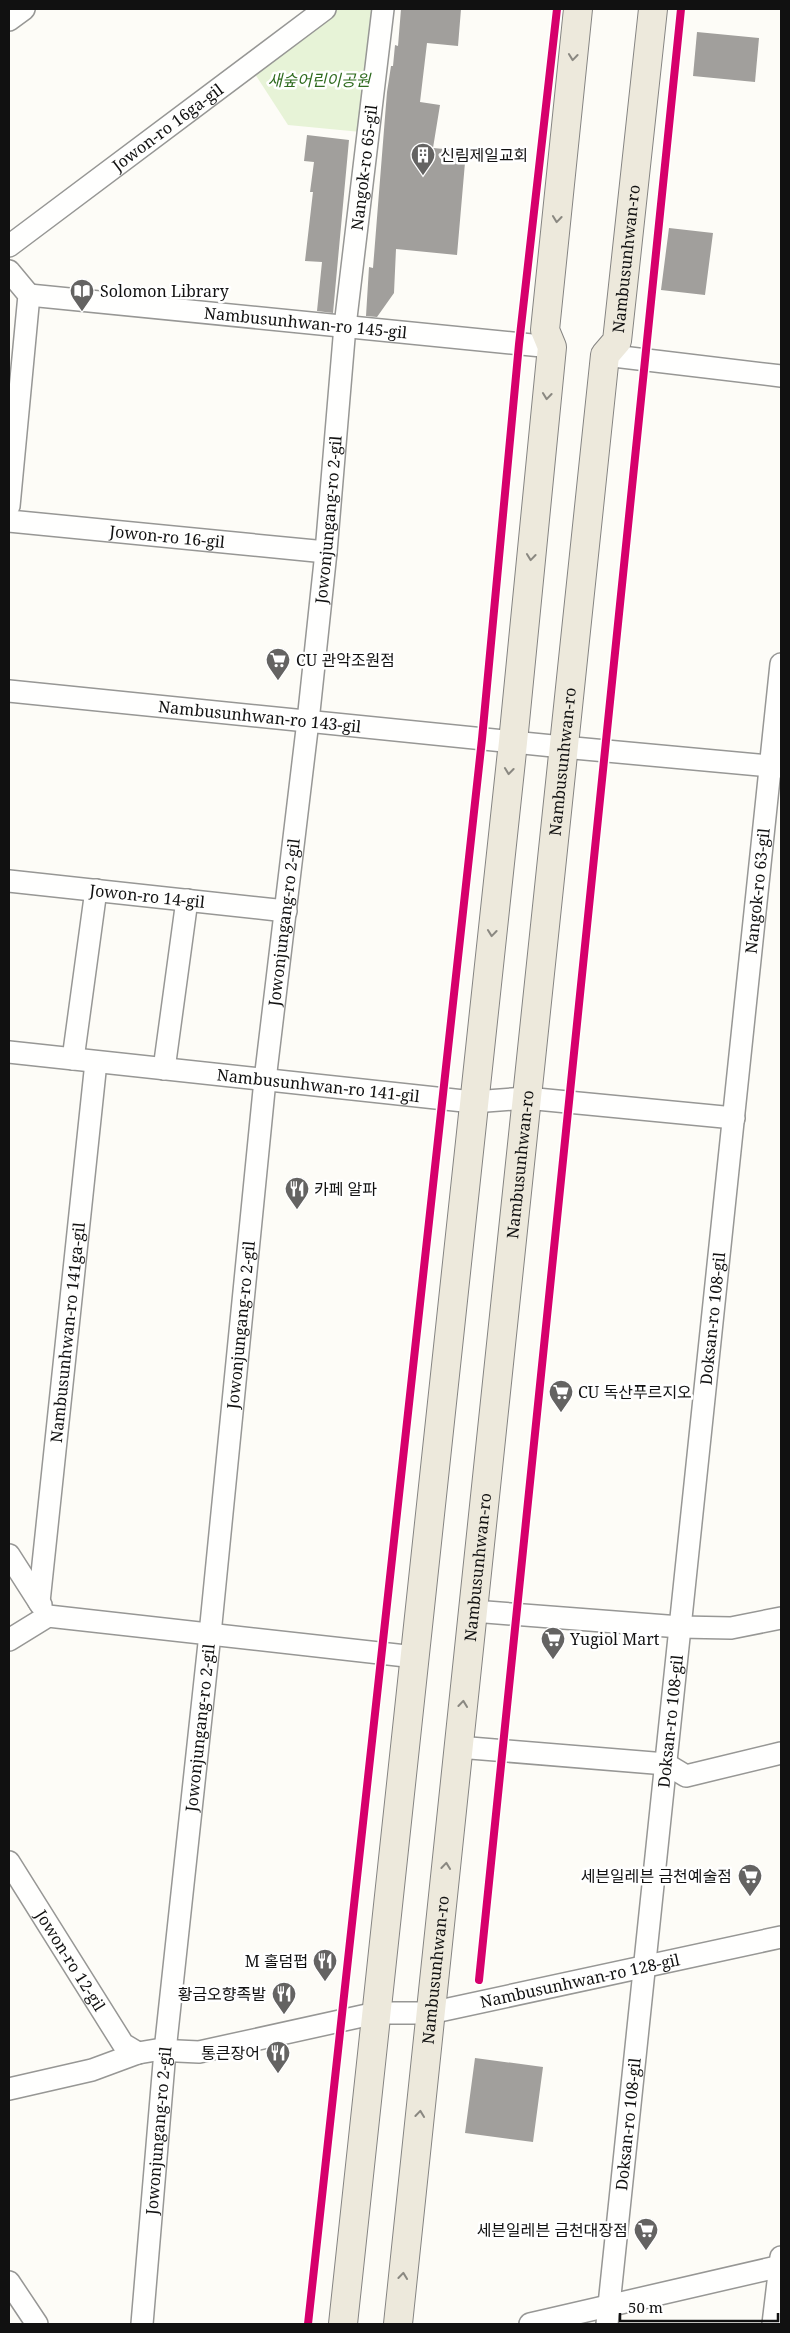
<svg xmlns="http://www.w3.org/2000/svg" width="790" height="2333" font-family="'Noto Serif','Noto Sans KR',serif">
  <rect width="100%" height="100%" fill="#fdfcf7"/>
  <path fill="#e7f3d7" d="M335,9h41l-15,123 -73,-7 -35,-54z"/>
  <path fill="#a19f9c" d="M401,9h60l-3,37 -31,-3 -7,59 20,3 -7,43 33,3 -9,104 -61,-6 -2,44 -17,24 -11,-1 3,-49 4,1 14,-176 4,-26h2l2,-21 3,1z
    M697,32l62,6 -4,44 -62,-6z
    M307,135l42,5 -16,173 -16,-2 5,-49 -17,-1 8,-69h-3l4,-30 -10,-1z
    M669,228l44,5 -8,62 -44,-5z
    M475,2058l68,9 -10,75 -68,-9z"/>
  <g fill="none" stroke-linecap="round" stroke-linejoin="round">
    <defs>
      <g id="minor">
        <path d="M9,20l15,-11"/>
        <path id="s1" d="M9,246l316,-237"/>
        <path d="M9,271l20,24 -20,211"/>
        <path id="s2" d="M29,295l523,52"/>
        <path d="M605,355l176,21"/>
        <path id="s3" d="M9,521l317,31"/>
        <path id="s4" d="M9,691l554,56 218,20"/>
        <path id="s5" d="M9,881l277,30"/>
        <path id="s6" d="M9,1052l464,50 53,-4 208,20"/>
        <path d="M73,1059l23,-169"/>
        <path d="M164,1069l23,-169"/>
        <path d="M9,1555l32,50"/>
        <path id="s7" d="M39,1602l57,-540"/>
        <path d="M473,1611l207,16 51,1 50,-10"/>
        <path d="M9,1640l39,-24 367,41"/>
        <path d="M458,1747l208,17 20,12 95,-23"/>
        <path id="s8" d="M9,1862l114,182 15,9"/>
        <path id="s9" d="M9,2089l83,-19 46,-17 18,-3 43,2 177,-39h54l351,-76"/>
        <path d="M9,2282l28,42"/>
        <path id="s10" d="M142,2324l23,-273 45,-417 55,-554 43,-359 18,-169 19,-226 38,-317"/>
        <path d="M530,2324l251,-58"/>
        <path id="s11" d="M607,2324l174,-1660"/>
        <path d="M773,2324l8,-67"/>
      </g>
      <g id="major">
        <path d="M343,2324l170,-1582 39,-395 -7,-17 33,-321"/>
        <path id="s12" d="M398,2324l207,-1969 12,-14 36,-332"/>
      </g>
    </defs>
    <use href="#minor" stroke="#979795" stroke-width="24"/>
    <use href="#major" stroke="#858482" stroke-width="30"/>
    <use href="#minor" stroke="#fffffe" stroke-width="21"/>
    <use href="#major" stroke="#ede9dc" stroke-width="28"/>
    <defs>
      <path id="cycleway" d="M479,1980l202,-1971
        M308,2324l174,-1585 37,-395 38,-335"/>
    </defs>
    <use href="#cycleway" stroke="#fff" stroke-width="11"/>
    <use href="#cycleway" stroke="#d6006c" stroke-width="8"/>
  </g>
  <defs><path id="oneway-chevron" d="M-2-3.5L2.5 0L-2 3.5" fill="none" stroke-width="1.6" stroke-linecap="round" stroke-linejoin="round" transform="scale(1.25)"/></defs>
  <g stroke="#8a8881">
    <use href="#oneway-chevron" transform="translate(573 57) rotate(96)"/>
    <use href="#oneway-chevron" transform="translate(557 219) rotate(96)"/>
    <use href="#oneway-chevron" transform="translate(547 396) rotate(96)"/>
    <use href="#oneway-chevron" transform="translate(531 557) rotate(96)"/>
    <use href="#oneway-chevron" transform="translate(509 771) rotate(96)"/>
    <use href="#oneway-chevron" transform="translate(492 933) rotate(96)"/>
    <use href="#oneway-chevron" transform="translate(463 1704) rotate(-84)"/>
    <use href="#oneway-chevron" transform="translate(446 1866) rotate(-84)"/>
    <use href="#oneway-chevron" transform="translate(420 2114) rotate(-84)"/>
    <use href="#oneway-chevron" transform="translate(403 2276) rotate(-84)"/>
  </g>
  <defs>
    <symbol id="building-pin" viewBox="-11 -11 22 30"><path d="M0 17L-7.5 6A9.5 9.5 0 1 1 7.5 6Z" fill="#646362" stroke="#fff"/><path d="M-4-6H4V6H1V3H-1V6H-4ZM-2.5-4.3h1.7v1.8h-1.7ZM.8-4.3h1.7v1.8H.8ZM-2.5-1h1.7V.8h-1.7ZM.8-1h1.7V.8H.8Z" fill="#fff"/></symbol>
    <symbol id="library-pin" viewBox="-11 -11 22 30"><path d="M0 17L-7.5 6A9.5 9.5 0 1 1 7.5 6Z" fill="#646362" stroke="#fff"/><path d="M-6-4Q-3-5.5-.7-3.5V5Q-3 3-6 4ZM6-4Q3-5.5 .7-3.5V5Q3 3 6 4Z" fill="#fff"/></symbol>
    <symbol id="supermarket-pin" viewBox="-11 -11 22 30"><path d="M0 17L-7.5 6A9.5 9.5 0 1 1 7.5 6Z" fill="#646362" stroke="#fff"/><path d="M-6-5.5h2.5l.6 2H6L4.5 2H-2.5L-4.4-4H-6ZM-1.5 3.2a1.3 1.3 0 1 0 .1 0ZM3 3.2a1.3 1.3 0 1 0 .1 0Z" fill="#fff"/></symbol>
    <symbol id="restaurant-pin" viewBox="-11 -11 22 30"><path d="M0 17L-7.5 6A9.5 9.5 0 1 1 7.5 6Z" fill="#646362" stroke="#fff"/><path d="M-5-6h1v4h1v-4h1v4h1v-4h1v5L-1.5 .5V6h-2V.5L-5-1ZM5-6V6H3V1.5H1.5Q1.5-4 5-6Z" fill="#fff"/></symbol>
  </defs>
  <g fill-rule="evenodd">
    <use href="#building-pin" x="409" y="141" width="28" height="38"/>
    <use href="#library-pin" x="68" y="277" width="28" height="38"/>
    <use href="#supermarket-pin" x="264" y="646" width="28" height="38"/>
    <use href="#restaurant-pin" x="283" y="1175" width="28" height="38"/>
    <use href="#supermarket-pin" x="547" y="1378" width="28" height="38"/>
    <use href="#supermarket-pin" x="539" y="1625" width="28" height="38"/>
    <use href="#supermarket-pin" x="736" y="1862" width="28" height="38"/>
    <use href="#restaurant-pin" x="311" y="1947" width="28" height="38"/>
    <use href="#restaurant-pin" x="270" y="1980" width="28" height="38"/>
    <use href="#restaurant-pin" x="264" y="2039" width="28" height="38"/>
    <use href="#supermarket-pin" x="632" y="2216" width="28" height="38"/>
  </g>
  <g text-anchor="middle" stroke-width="5" stroke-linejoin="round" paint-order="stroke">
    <g font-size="16" font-style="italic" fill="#2f6b1f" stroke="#fff">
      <text x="319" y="86">새숲어린이공원</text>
    </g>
    <g font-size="16" fill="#111" stroke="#fff">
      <text dy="6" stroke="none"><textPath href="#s1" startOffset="198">Jowon-ro 16ga-gil</textPath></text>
      <text dy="6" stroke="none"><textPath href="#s10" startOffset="2168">Nangok-ro 65-gil</textPath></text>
      <text dy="6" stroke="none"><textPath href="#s12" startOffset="2081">Nambusunhwan-ro</textPath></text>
      <text dy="6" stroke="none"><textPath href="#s2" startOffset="278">Nambusunhwan-ro 145-gil</textPath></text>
      <text dy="6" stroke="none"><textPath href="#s10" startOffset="1814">Jowonjungang-ro 2-gil</textPath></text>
      <text dy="6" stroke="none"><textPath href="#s3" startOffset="159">Jowon-ro 16-gil</textPath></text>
      <text dy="6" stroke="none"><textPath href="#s4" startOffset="252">Nambusunhwan-ro 143-gil</textPath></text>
      <text dy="6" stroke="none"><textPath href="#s12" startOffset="1571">Nambusunhwan-ro</textPath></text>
      <text dy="6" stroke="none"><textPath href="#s11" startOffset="1441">Nangok-ro 63-gil</textPath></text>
      <text dy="6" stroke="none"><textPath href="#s5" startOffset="139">Jowon-ro 14-gil</textPath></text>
      <text dy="6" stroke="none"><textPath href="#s10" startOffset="1409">Jowonjungang-ro 2-gil</textPath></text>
      <text dy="6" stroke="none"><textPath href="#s6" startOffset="311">Nambusunhwan-ro 141-gil</textPath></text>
      <text dy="6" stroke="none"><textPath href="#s12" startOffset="1166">Nambusunhwan-ro</textPath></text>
      <text dy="6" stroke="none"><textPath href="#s11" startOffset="1011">Doksan-ro 108-gil</textPath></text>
      <text dy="6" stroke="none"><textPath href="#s10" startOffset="1004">Jowonjungang-ro 2-gil</textPath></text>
      <text dy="6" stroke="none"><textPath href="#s7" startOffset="271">Nambusunhwan-ro 141ga-gil</textPath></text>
      <text dy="6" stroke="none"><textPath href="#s12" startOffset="761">Nambusunhwan-ro</textPath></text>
      <text dy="6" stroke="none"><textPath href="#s11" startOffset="606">Doksan-ro 108-gil</textPath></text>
      <text dy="6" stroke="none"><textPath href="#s10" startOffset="599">Jowonjungang-ro 2-gil</textPath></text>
      <text dy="6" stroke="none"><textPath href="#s8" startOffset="116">Jowon-ro 12-gil</textPath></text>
      <text dy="6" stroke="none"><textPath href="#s12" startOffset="356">Nambusunhwan-ro</textPath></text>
      <text dy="6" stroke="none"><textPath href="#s9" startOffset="584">Nambusunhwan-ro 128-gil</textPath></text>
      <text dy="6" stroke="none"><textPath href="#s11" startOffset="201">Doksan-ro 108-gil</textPath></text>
      <text dy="6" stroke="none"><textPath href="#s10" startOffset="194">Jowonjungang-ro 2-gil</textPath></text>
    </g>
    <g font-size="16" fill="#111" stroke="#fff" text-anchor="start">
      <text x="440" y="161">신림제일교회</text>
      <text x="100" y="297">Solomon Library</text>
      <text x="296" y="666">CU 관악조원점</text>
      <text x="314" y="1195">카페 알파</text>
      <text x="578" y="1398">CU 독산푸르지오</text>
      <text x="570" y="1645">Yugiol Mart</text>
      <text x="732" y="1882" text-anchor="end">세븐일레븐 금천예술점</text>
      <text x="308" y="1967" text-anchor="end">M 홀덤펍</text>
      <text x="266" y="2000" text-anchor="end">황금오향족발</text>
      <text x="260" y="2059" text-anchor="end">통큰장어</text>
      <text x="628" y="2236" text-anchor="end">세븐일레븐 금천대장점</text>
    </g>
  </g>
  <rect width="790" height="2333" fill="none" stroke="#111111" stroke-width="20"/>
  <path d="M620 2313v8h158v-8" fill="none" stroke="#111111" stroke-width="2.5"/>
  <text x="628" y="2313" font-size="15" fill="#111111" stroke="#ffffff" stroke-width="4" paint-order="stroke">50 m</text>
</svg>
